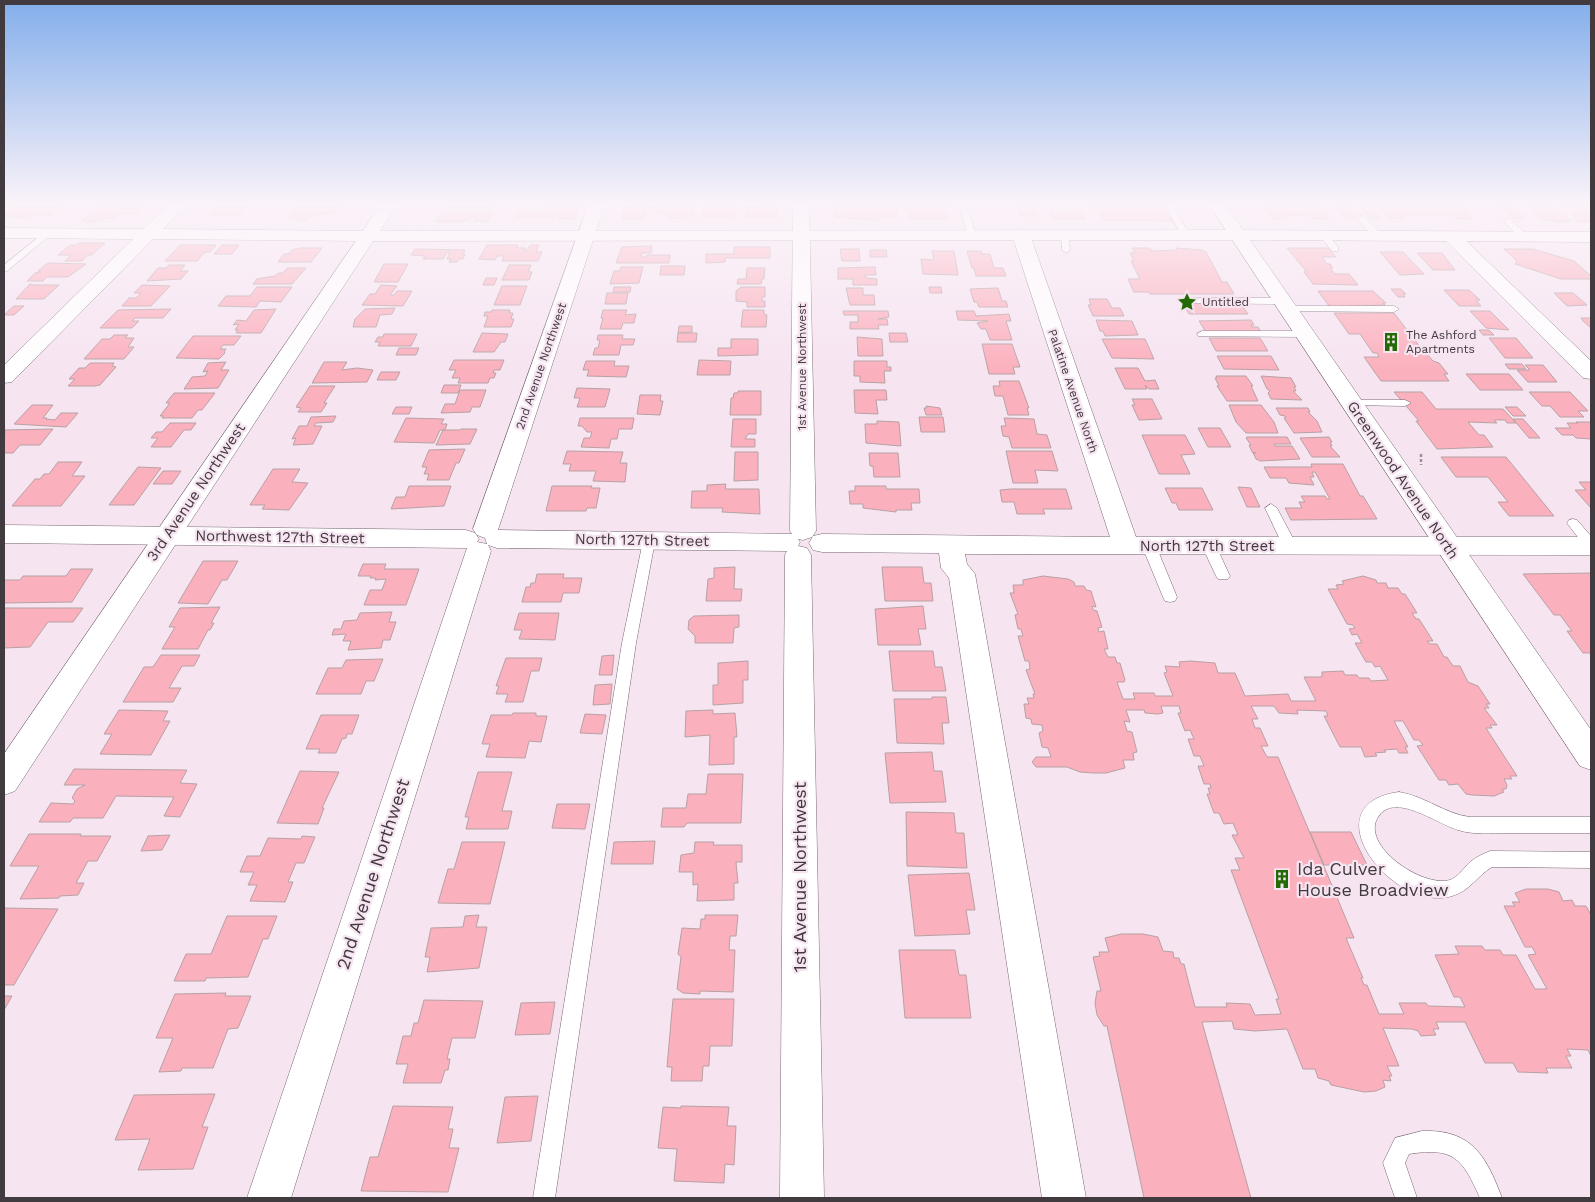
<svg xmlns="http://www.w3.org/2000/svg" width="1595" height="1202" viewBox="0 0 1595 1202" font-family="'Work Sans',sans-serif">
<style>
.building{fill:#fbb0bd;stroke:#b7a1a4}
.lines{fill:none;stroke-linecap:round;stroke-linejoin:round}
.service-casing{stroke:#786874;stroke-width:1}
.minor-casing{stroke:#786874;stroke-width:1}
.tertiary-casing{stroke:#786874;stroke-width:1}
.secondary-casing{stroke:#786874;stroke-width:1}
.path{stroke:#9d9099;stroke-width:2.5;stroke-dasharray:3 2;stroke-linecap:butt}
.service{fill:#fff;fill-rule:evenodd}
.minor{fill:#fff;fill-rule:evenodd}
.tertiary{fill:#fff;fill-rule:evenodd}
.secondary{fill:#fff;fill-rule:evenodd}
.labels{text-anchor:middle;stroke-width:4.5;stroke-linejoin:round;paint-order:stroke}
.far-poi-label{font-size:12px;fill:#413a3f;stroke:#f6e4f1;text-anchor:start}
.far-street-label{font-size:12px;fill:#413a3f;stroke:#f6e4f1}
.street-label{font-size:15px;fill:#413a3f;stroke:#f6e4f1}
.near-poi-label{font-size:18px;fill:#413a3f;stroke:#f6e4f1;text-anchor:start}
.near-street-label{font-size:18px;fill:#413a3f;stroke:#f6e4f1}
</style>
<rect width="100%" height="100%" fill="#f6e4f1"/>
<path class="building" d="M451,203H487L492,204L490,207L485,208H449Z
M565,203H581L575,219L559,218Z
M632,203H655L654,208H646L644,219H622L625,207H631Z
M724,203H736V218L702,217L704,208H724Z
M755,203H762V207L765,208H777V217H746L747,207H754Z
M834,203H895L897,217H878V220L835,217Z
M903,203H946L947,219H910L909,210H904Z
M1017,203H1032L1037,216H1021Z
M1086,203H1162L1173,221L1103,220L1096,206H1088Z
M1269,203L1312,204L1318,206L1321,209H1318L1320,211H1324L1329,219L1312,218L1309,215L1284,216L1286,218L1274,219L1264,207H1267L1265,205H1270Z
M1333,203H1343L1356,218H1345Z
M1357,203H1367L1380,218H1370Z
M1384,203L1454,204L1460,206L1462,211H1467L1472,219L1456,218L1453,215H1401L1403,218H1388L1377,206H1379L1377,204Z
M1497,203H1508L1524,218H1513Z
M1527,203H1548L1557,211H1544L1547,213H1558L1571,221L1556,222L1554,220H1543L1531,210H1536Z
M1556,203H1577L1582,207H1562Z
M546,204H561L555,217H516L519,210H544Z
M656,205H694L693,216H684V218H670V216H666V213L654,212Z
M21,206H45L30,218H20L22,217L4,218V214L13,207Z
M217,206H248L241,215H209Z
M298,206H339L334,213L311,215L307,220L296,221L297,218H289Z
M46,207H60L51,215H37Z
M99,208H143L137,214H118L114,218H105L101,221H82Z
M1049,209L1081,210L1085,219H1053Z
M1578,210H1591V222L1578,221L1572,215H1575L1571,212H1581Z
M443,211H493L489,221H474L476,217H471L469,221L436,222Z
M79,243H105L92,255H88L82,261H65L71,255H58L70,245H76Z
M180,245H216L210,252H205L197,261H165Z
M222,245H239L232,254H214Z
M487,245H518L517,248H526L524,251H527L530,245H539L536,252H542L538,261H502L504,256H497L495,260L479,259Z
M652,246L651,253H642L641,257H647V255H670L669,263H616L622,247Z
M734,247H770V258H725V262L706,263V254H734Z
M300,248H322L311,262H278L284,254H289L292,250Z
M1132,248H1150L1151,251L1177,250L1176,248L1202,250L1206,252L1222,282H1227L1234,294H1150L1149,292H1134L1128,279H1140L1131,261H1134L1130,253H1135Z
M1287,248H1328L1336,257H1322L1327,264H1330L1333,268H1330L1335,274H1349L1358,285L1313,284L1304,272L1306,271Z
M415,249L465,250L463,254H465L463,259H459L457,262H449L451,259H447L450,252H447L443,259H423L425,256L411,255Z
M840,249H859L860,261H842Z
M1504,249H1533L1574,261L1591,276V279H1561L1515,264L1517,261Z
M870,250H886L887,257H870Z
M932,251H954L958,275L923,274L921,259L934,260Z
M967,251H981L982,254H990L994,268H1003L1006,276H976L974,268H972Z
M1380,252H1403L1424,274L1400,275Z
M1417,253H1442L1455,270H1433Z
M48,263L86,264L68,277H47L43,281H27L35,273L41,272L38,271Z
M384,264H408L398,282H374Z
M169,265H185L180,271H188L181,279L147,281L158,268H166Z
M509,265H531L528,272H532L529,280H502Z
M661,266H685L684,275H660Z
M621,267H643L639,283L610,284L614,271H620Z
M875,267L876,275H865L866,278L877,279V285H853V279H838V268Z
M287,268H306L292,284H253L257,279L275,276L278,273H283Z
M747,268H765L764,279H762L761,284H737L738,279H746Z
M486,278H497L494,285H483Z
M30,284L34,285H59L44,299H16Z
M142,285L170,286L151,306H122L129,298H136L141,293H134Z
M381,285L397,286L390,295H394L397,291H412L403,306L362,305L370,294H375Z
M502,286H527L520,305H494Z
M257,287H292L281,302L260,301L256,307L218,306L226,296H250Z
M614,287H631L630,292H613Z
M741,287H765V297H762V301H765V307H747V302L736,301V291Z
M929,287H941L942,293H930Z
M846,288H863V295H874L875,305H850Z
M998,288L1002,301H1006L1008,307H979L977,302H974L970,289Z
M1391,289H1401L1406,294H1403L1405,297H1398Z
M1444,290H1469L1480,300H1476L1481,306H1459Z
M1318,291H1373L1386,303H1383L1385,305L1332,307L1329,306Z
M607,293H628L626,304H605Z
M1554,293H1573L1587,305L1567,306Z
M1089,299H1107L1112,308H1120L1124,316H1093L1088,305H1091Z
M1199,302L1241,304L1248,314H1189L1183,303H1200Z
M14,306H24L14,315H4Z
M395,308L392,314L380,315L376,327H353L355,319L365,309Z
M171,309L163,318H135L132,321H139L132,328H100L118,310Z
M276,309L261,333H236L238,330H235L239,324L233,325L237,320L246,321L254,310Z
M492,310H510L509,313H513L511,319H514L511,327H484L488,316H484L485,312H491Z
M603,310H627L625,315L636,314L634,323H623L621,329H600L603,318H601Z
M743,310H764V314L767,315L766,327H741Z
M843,311H888L889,317L878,319H887L888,325H878L879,329H850V322H858V315H844Z
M956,311H974L976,316L1009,314L1011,321H1006L1012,340H990L986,329H981L977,323L988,321L958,320Z
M1470,311H1490L1509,330L1486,328Z
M1334,313H1394L1421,348H1426L1430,353H1426L1433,361L1439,363L1448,374H1444L1449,381H1381L1364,357H1379L1377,353H1373L1360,334H1349Z
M1581,318H1591V328L1583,321Z
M1096,320L1132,321L1138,335L1105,336L1103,331H1100Z
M1251,320L1254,325H1251L1252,327H1258L1261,332H1206L1199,321Z
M679,326H692V332L678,333Z
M1479,330H1489L1494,335H1483Z
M482,333L508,334L505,342H501L494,352H473Z
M678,333H697L696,342H677Z
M889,333H906L908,342H890Z
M384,334H417L411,346H378L380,342H375L378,337H383Z
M114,335H128L125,338H134L128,347H134L124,359H84L102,339H110Z
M598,335H623L622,339H635L633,345H621L619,355H593L595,348H598L600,340H597Z
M193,336H241L234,345H223L220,349H226L224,352L225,353L219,359L176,358Z
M857,337L882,339L883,356H858Z
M1209,338H1260L1268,351H1216Z
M1489,338H1516L1533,358H1505Z
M731,339H758V355L718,356V348H731Z
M1102,339H1145L1154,359L1112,358Z
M982,344H1012L1020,367H1013L1015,374H989Z
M399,348H419L416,355H396Z
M1217,356H1271L1279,370L1224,369Z
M454,360H504L500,370H494L493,373H496L494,378H490L488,383H458L460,378H452L456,370H449Z
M699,360L731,361L730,375H697Z
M586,361H615L614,366H629L626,377L587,376L589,370H583Z
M854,361H887V367H891V371H884L885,383L860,382V376H854Z
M226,362L221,370H229L218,388L184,389L192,377L205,376L208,371L203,372L208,363Z
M324,362H347L342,370L357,368L373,370L367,382L312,383Z
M90,363H114L112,366L116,367L100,385L95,386H68L75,379H69L79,368H85Z
M1505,364H1522L1526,369H1509Z
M1525,365H1543L1557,382H1528L1517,370H1530Z
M1115,368H1138L1145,381L1155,380L1159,389H1149L1145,385L1147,389H1125Z
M381,372H400L396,380H377Z
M1466,374H1509L1523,390H1480Z
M1216,376H1246L1253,386H1251L1258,401H1227L1217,386H1219L1215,378H1217Z
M1261,376L1291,378L1296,387H1294L1296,391H1293L1302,400L1271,399L1268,393L1270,391L1267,389Z
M999,381H1019L1029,408H1027L1029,415H1008L1003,396H995L993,386H1000Z
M444,385H461L458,393H441Z
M310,386H335L324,403H327L321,412H298L301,408L296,407Z
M577,388L610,389L605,407H577L580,398H574Z
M460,390H486L480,407H472L470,412L441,413L445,404H455Z
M854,390H886L887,400H876L878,414L855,413Z
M738,391H761V415H730L731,398H733L734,393H738Z
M1394,392H1422L1436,409H1503L1516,423H1507L1505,420H1494L1497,423L1468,422L1479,435H1484L1493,447L1437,449L1416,421H1419Z
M1529,392H1570L1588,411H1578L1584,417H1560L1550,406H1542Z
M174,393H215L202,410H198L192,418H162L164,416H160L170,403H166Z
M640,395H661L660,401H663L660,415L637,414Z
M1132,399H1152L1162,419L1139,420L1132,405H1135Z
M32,405H53L43,418H47L46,419L55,420L61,413H78L66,427L14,424Z
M1229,405H1261L1274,422L1278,433H1246L1236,422Z
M926,406L940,408L942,415H926L924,408H927Z
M396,407H412L409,414H392Z
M1505,407H1517L1526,416H1513Z
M1276,408H1308L1310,412H1308L1317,421L1322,432L1294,433L1284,418H1286L1285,416L1280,415Z
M336,416L333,422L316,423L314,426H322L313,444L293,445L296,438L292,439L299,426H307L311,417Z
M919,417H943L945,432H921Z
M406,418L444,419L441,424H447L445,430H440L434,443L394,442Z
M580,418H634L632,429H619L617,439H611L609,448L581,447L584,438H590L592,432H587L582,426H578Z
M1004,418L1034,419L1037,434L1047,435L1051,448H1012L1009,437L1003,436L1001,426H1006Z
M733,419H756V434H748L745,439H755V447H731Z
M1513,419H1523L1540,438H1529Z
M877,421L899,422L901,446L866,443L865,424H877Z
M1576,422H1591V439L1576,438L1573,435H1562L1555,428H1571L1567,423H1578Z
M170,423H196L191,430H184L171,447H151L158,438H151L156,432H162Z
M1198,428H1220L1231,447H1208Z
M53,429L40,445H20L13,453H4L5,430Z
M461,429H477L470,444L436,445L443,430H460Z
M1142,435H1185L1195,454L1181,455L1190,474H1159Z
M1247,437H1287L1291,444H1274L1275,446H1292L1300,459L1260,461L1256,459L1253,453H1256L1252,452L1249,445H1251L1246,438Z
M1329,437L1332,442H1330L1332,446H1330L1340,457H1312L1300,438Z
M465,449L459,463H456L449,480H427L429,474H424L427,467H422L429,450Z
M567,451L623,452L620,463H627L625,482L593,481L596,471H569L571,464H563Z
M1006,451H1052L1058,471L1035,470L1038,483H1013Z
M735,452H758V480L734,481Z
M869,453H898L900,477H874L873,466H870Z
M1441,457H1506L1554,516H1509L1498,502H1508L1488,477H1456Z
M58,462H82L72,476H85L61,506H12L35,479H40L44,474H49Z
M1311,464H1343L1360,496H1363L1377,519L1291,520L1285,508H1302L1299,502H1305L1301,496H1325L1327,499H1330L1315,472H1312L1314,477H1310L1314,485L1289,483L1286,478H1270L1264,467H1312Z
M138,467L161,468L134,505H109Z
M273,469H300L292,482L308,483L289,510L262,509L265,505H250Z
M163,471H181L172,484H153Z
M1579,482H1591V508L1575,490H1586Z
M726,484L725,489H759L760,514L722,512L723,508H691L692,491H707V485Z
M409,486H451L444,506L391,509L396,497H405Z
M552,486H592L591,488H600L596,508H587L586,511H546Z
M855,486H886V489H919L920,503H911L912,510H896V512L863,508V504H850L849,491H855Z
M1238,487L1251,488L1260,507H1247Z
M1165,488H1202L1213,510H1179L1176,503H1172Z
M1011,489H1066L1072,509H1043L1045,514H1017L1014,502H1002L1000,490Z
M203,561H238L227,580H222L208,604L178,603Z
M363,564H386L384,569H419L406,605H364L370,590H382L386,579L375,580L376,578H370L371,576H358Z
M735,567L734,589H742L741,601H706L708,579L714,578V568Z
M882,567H922L924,583H931L933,601H885Z
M71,569H93L72,602L4,603V580H20L23,576H66Z
M1591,573V653H1583L1567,631H1572L1560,615H1554L1523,574Z
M537,574H564L563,578H582L579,593H563L561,602H522L526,587H530L531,583H535Z
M1043,576L1068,579L1074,582L1075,586H1084L1086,590L1091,591L1096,607L1092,606L1093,610L1097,611L1102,627L1098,628L1099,632L1104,631L1108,649H1104L1108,657H1115L1117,663H1120L1125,680L1124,682H1117L1123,699H1135L1133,693H1154L1155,696H1173L1164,673L1167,672L1165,666L1180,667L1179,662L1190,661L1215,663L1218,673H1235L1245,696L1288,694L1291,701H1316L1304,677H1322V672L1343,671L1345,675H1357L1359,678H1369L1371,681L1388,680L1380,666L1375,667L1372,662H1366L1355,643H1362L1357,634L1352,635L1349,629L1355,628L1353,625L1347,624L1328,589H1338L1336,585L1344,584L1342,581L1363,576L1376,580L1377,583H1386L1388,588H1398L1402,594H1405L1417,613H1412L1416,619H1419L1433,641H1427L1430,644H1437L1444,657H1447L1453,666H1460L1468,682L1478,686L1490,704H1486L1489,708H1484L1497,725H1490L1492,728H1486L1517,776H1510L1512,779H1504L1507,785L1506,789H1502L1504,792L1494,796L1472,795L1466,794L1458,784L1449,785L1446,780H1439L1417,746L1423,745L1419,740H1414L1403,721H1394L1408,747H1405L1408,753H1399L1397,749L1384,750L1386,752L1375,753L1377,756L1365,757L1361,747H1340L1324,716H1328L1326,711L1297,710L1298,714L1279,713L1274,706H1251L1258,719H1252L1255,728H1260L1268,746H1261L1267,757H1278L1354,938H1346L1363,978H1361L1364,985H1367L1379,1014H1404L1399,1003H1426L1428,1006L1465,1007L1460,997H1454L1435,955L1459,954L1455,946H1482L1485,950H1500L1503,955H1516L1535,989H1547L1528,955L1536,954L1532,947H1525L1504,906H1515L1512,902H1520L1515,893L1526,889H1548L1559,892L1563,901L1572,900L1575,906H1586L1591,915V1056L1588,1050L1567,1049L1571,1056H1566L1572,1068H1546L1548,1073L1518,1072L1513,1063H1485L1465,1022H1436L1439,1029H1433L1436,1035L1421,1036L1418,1031L1412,1029L1383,1028L1399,1066H1387L1392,1076H1389L1391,1081L1383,1080L1385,1087L1376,1091L1364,1092L1331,1085L1329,1081L1318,1078L1315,1069H1303L1287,1029L1255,1031L1234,1029L1232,1021L1202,1022L1251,1198H1144L1107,1026H1104L1097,1015L1095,1003L1097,991H1101L1093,957L1100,956L1099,952H1109L1105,938L1121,934H1143L1158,937L1163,951L1173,952L1174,958H1179L1181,964H1184L1195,1007H1227L1226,1003L1250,1004L1255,1015L1281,1014L1276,999H1279L1231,870H1240L1235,858H1244L1232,835H1238L1233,823L1224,824L1219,813H1214L1207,794H1210L1208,788H1211L1210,784H1204L1198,766H1204L1200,756H1194L1188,739H1194L1190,730L1185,731L1178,713H1181L1179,706H1161L1163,713L1158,714L1145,713L1144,710H1126L1130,722L1124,721L1127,731L1132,732L1137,752L1133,753L1134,760H1123L1125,768L1106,773H1093L1080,772L1067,767H1036L1032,762L1036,757H1051L1048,748L1042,747L1039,733L1043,731L1042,725L1032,724L1031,719L1026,718L1024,704H1029L1027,698H1034L1033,694H1035L1026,670L1030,669L1029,661H1025L1018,636H1023L1021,629H1018L1015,615L1018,614L1010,593H1014L1013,585H1023V580Z
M923,606L926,629H918L921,645H878L875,609Z
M220,607L211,623H214L210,630H208L198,649H162L175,627H169L180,608Z
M4,608H83L73,622H48L30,647L4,648Z
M392,612L389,622H396L390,640H383L381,648L348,650L351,641H343L346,634L332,635L334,629H341L344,621L357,620L360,613Z
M519,613H559L555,640L519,639L522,630H514Z
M739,615V627L734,628L733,643H695V636L688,629L689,620L694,616Z
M889,651H933L935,667H942L946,691H893Z
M161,655H200L194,666H182L169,688H181L173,702H123L144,667H153Z
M614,655L612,675H599L602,656Z
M506,658H542L539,671H531L523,702H505L508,694H496L499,686H496Z
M383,659L374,681H366L361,694H316L328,668H342L346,660Z
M748,661V680H743V703L713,705V685H718V663Z
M612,684L610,704L593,705L595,685Z
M932,697H946L949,723H942L944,744L897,743L894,699H932Z
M119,710L168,711L163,721H170L151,755L100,754L112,734H104Z
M713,710V714L735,713L737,737H734V764L709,765L710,735L685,737L686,711Z
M513,713H536V716H547L541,742L529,741L525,758L486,757L490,744H482L491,715H512Z
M585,714L606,715L602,734L580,733Z
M321,715H359L352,734H347L346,738L342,739L336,753H318L320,749H306Z
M932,752L934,771H942L946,802L890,803L885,753Z
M74,769L187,770L180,783L197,784L180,817L164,816L174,797L116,796L103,818H73L70,822H39L51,803L73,804L75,801L72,798L77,789L85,785H64Z
M300,771L339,772L322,808H324L318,824L277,823Z
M478,772H512L502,811H512L508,829H466L469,817H465Z
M708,774H743L741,823H687L684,827H661L663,808H686L688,794H706Z
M557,804H590L585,829L552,828Z
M906,812L954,813L956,833H964L967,868L907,866Z
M1310,832H1351L1367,865H1324Z
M29,834H81L80,836H111L97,861H88L76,883H84L78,895L60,896L59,898L20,899L39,866H10Z
M170,835L162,850L141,851L148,836Z
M302,836L315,837L304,863H296L288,882H293L285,902L250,901L257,885H248L254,872H240L247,856H260L268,838L301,839Z
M655,841L653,864H611L614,842Z
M462,842H505L490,904L438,903L448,869H454Z
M695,842H714L713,845H742V862H736L738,883H734V900L697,901L698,884L693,885V872H679L681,855L694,853Z
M969,873L975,910H966L970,934L915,936L908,875Z
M4,908L58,909L14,985H4Z
M479,915L476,927H487L479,968L427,972L430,957H425L431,928L463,927L465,916Z
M705,915H738L736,936H730L729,950H735L733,992L700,991V994L683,993L677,989L681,957L678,954L682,928L700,929L701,919H705Z
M227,916H277L268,939H263L248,977L206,978L205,981H174L186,954H211Z
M899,950H955L959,975H966L971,1018H905Z
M226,993L225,996H251L238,1028L228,1029L213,1068H182L181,1071L159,1072L173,1038H156L175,994Z
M4,996H12L4,1010Z
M673,999H734L732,1046H710L709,1066H703L702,1081H671L672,1067H667Z
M424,1000L483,1001L475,1038H452L447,1059H450L448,1070H445L441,1083H403L408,1064H396L403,1036H411L414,1023H418Z
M555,1002L550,1034L515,1035L521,1003Z
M215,1094L202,1127H208L193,1169L138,1170L150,1139L115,1140L134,1095Z
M538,1096L531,1141L497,1143L505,1097Z
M393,1106L453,1107L448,1129H453L449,1148H459L448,1192L361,1191L370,1157H378Z
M681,1106L729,1107L727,1126H736L734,1165L725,1164L724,1183L674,1181L677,1149L658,1148L663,1107L681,1108Z"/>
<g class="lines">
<g class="service-casing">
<path id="service" d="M1163,203H1171L1190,235L1189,237H1183Z
M962,211L969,213L976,235L975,237L968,235L961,213Z
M1362,216L1365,217L1381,234V238H1375L1359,221V217Z
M1508,218L1527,235V239H1521L1505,223L1504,221Z
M46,231L49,232V236L7,271L4,272V265Z
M1065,232L1069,235L1070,250L1066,253L1062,250L1061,235Z
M1324,233L1327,234L1338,247V251H1332L1320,236L1321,234Z
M1184,298H1282L1287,301L1282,304L1181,303V299Z
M1288,306H1394L1399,309L1394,312L1285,311V307Z
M1202,331H1305L1310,334L1305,337L1198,336L1197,334Z
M1351,400H1405L1411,403L1405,406L1347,405L1345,403Z
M1271,504L1277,508L1297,546L1295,549H1285L1283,546L1265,508Z
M1573,519L1577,520L1591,536V550L1586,548L1567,523L1569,520Z
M649,536L654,538L655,541L636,643L555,1198H533L622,643L643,541L644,538Z
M1149,541L1154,543L1156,546L1177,597L1175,601L1170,602L1165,601L1163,597L1142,546L1144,543Z
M1209,541L1214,543L1216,546L1230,576L1228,579H1218L1216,576L1202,546L1204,543Z
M1399,792C1425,796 1445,814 1470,817H1591V833C1563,833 1535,833 1507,833C1491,833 1473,835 1458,830C1437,824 1394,791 1378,817C1360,845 1422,888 1450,880C1458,877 1464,868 1470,862C1476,857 1483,854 1490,851L1591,852V868L1492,867C1477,876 1470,891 1452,896C1393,914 1308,804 1399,792Z
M1422,1131C1471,1129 1486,1155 1502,1198H1480C1462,1158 1454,1147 1409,1154L1405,1163L1417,1198H1395L1383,1163L1395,1138Z"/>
</g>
<g class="minor-casing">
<path id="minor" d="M170,203H188L163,229L368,231L374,232L377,236L374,240L368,241L153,239L12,382L4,383V365L133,239L4,238V228L144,229Z
M589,203H605L498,530L792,534L790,531L793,203H809L816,531L812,537L803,540L798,539L800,542L798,546L807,548L811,555L824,1198H780L785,555L787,551L497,548L488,545L491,551L291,1198H247L467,548L4,543V525L466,530L475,533L479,539L477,542L487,544L485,538L477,535L473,529Z
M1021,230L1027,231L1030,235L1136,537H1591V555L965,554L967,564L975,574L1086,1198H1042L949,578L941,568L939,553L822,552L813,550L809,543L813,536L822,534L1110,537L1012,235L1015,231Z
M1452,232L1458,233L1591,361V379L1583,378L1446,241L1443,237L1446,233Z"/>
</g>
<g class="tertiary-casing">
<path id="tertiary" d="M382,203H398L380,231L1238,230L1244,231L1247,235L1244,239L1238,240L373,241L15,791L4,795V754Z"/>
</g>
<g class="secondary-casing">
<path id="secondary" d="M1208,203H1224L1243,230L1591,232V242L1250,240L1591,730V770L1580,766Z"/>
</g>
<path class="path" d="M1421,454V465"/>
<use href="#service" class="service"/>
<use href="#minor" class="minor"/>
<use href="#tertiary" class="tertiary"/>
<use href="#secondary" class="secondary"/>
</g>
<linearGradient id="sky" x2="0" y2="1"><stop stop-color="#83aeeb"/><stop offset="0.55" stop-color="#fbf3f9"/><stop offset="1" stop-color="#fbf3f9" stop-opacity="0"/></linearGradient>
<rect width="1595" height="371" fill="url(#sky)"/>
<defs>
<g id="sight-bare" transform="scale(1.5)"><path d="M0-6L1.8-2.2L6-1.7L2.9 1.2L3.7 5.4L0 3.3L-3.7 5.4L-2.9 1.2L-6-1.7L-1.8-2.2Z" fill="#236a05" stroke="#f6e4f1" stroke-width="2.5" paint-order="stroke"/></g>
<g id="building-bare" transform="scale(1.5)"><path d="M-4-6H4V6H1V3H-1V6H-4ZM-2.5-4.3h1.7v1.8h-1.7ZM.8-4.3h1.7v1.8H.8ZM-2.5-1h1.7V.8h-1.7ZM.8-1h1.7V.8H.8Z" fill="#236a05" stroke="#f6e4f1" stroke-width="2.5" paint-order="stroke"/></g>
</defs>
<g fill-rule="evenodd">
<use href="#sight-bare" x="1187" y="302"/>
<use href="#building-bare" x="1391" y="342"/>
<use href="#building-bare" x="1282" y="879"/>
</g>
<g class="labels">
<g class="far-poi-label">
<text x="1202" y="306">Untitled</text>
<text x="1406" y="339">The Ashford<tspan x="1406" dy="14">Apartments</tspan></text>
</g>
<g class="far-street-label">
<text transform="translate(541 366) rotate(-71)" y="4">2nd Avenue Northwest</text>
<text transform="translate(802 367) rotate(-90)" y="4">1st Avenue Northwest</text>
<text transform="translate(1073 391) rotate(71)" y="4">Palatine Avenue North</text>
</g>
<g class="street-label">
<text transform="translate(1403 480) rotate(56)" y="5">Greenwood Avenue North</text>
<text transform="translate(196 492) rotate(-56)" y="5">3rd Avenue Northwest</text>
<text transform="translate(280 537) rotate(1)" y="5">Northwest 127th Street</text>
<text transform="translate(642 540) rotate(1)" y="5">North 127th Street</text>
<text x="1207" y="551">North 127th Street</text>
</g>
<g class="near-poi-label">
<text x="1297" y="875">Ida Culver<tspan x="1297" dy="21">House Broadview</tspan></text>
</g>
<g class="near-street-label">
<text transform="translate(373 874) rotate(-72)" y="6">2nd Avenue Northwest</text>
<text transform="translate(800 877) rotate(-90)" y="6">1st Avenue Northwest</text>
</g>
</g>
<rect width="1595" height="1202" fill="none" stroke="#413a3f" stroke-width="10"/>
</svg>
